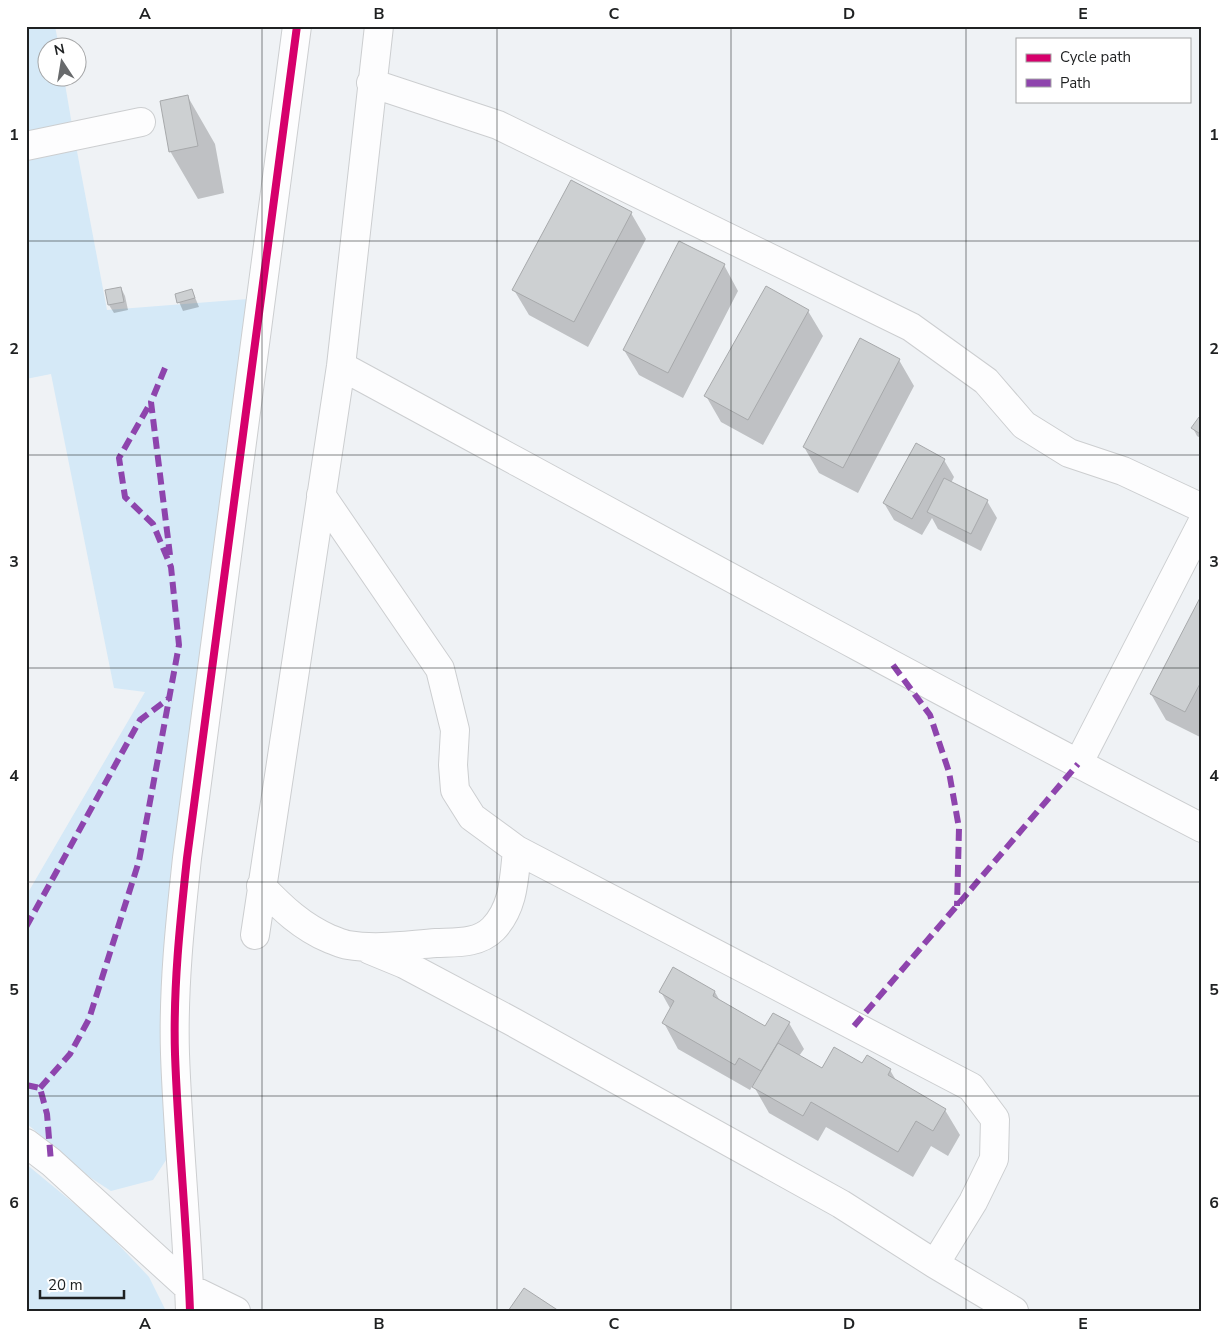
<svg xmlns="http://www.w3.org/2000/svg" width="1228" height="1337" viewBox="0 0 1228 1337" font-family="'Nunito Sans',sans-serif">
<style>
.green{fill:#d5e9f7}
.shadow{fill:#0003}
.building{fill:#cdd0d2;stroke:#a7a9ab}
.lines{fill:none;stroke-linecap:round;stroke-linejoin:round}
.minor-casing{stroke:#ccced0;stroke-width:30}
.minor{stroke:#fdfdfe;stroke-width:28}
.quiet{stroke:#8e44ad;stroke-width:6;stroke-dasharray:12 6;stroke-linecap:butt}
.cycleway-casing{stroke:#fff;stroke-width:11}
.cycleway{stroke:#d6006c;stroke-width:8}
.grid{fill:none;stroke:#1f2122;stroke-width:1;stroke-opacity:0.55}
.neatline{fill:none;stroke:#1f2122;stroke-width:2}
.grid-label{font-size:16px;text-anchor:middle;font-weight:bold;fill:#1f2122}
</style>
<rect width="100%" height="100%" fill="#eff2f5"/>
<path class="green" d="M26,26H55L59,47L48,48V78H64L72,125L26,135Z
M76,146L107,310L248,299L168,1157L153,1180L111,1191L91,1178L26,1123V896L145,692L114,688L51,374L26,379V156Z
M26,1164L100,1225L149,1277L166,1311H26Z"/>
<path class="shadow" d="M188,97L215,144L224,193L198,199L170,151Z
M631,213L646,239L588,347L529,315L514,290Z
M724,265L738,291L683,398L639,375L624,350Z
M121,288L125,296L128,310L114,313L109,305Z
M192,290L199,307L183,311L176,295Z
M808,311L823,336L763,445L721,422L706,396Z
M899,360L914,386L858,493L819,473L804,447Z
M1202,420V439L1197,436L1193,428Z
M944,460L954,477L951,483L987,501L997,518L981,551L938,529L932,518L922,535L894,520L884,503Z
M1202,596V734L1200,737L1166,720L1151,694Z
M674,969L715,992L720,1001L766,1028L789,1023L804,1049L799,1056L822,1070L863,1065L890,1070L897,1082L945,1110L960,1135L948,1156L931,1146L913,1177L826,1127L818,1141L769,1113L753,1085L750,1090L678,1049L664,1023L671,1010L661,992Z"/>
<path class="building" d="M188,95L198,146L169,152L160,101Z
M571,180L632,212L574,322L512,290Z
M679,241L725,264L668,373L623,350Z
M766,286L809,310L748,420L704,396Z
M121,287L124,302L108,305L105,290Z
M192,289L195,298L177,303L175,294Z
M860,338L900,359L843,468L803,447Z
M1199,417L1202,419V435L1191,428Z
M916,443L945,459L912,519L883,503Z
M944,478L988,500L971,534L927,512Z
M1202,594V680L1185,712L1150,694Z
M673,967L715,991L713,996L765,1026L773,1013L790,1022L761,1071L739,1058L735,1065L662,1023L674,1001L659,992Z
M778,1043L822,1068L834,1047L862,1063L867,1055L891,1069L888,1075L946,1109L933,1131L916,1121L898,1152L811,1102L803,1116L752,1087Z
M524,1288L559,1311H508Z"/>
<g class="lines">
<g class="minor-casing">
<path id="minor" d="M371,83L498,125L911,327L986,381L1024,425L1069,453L1123,471L1202,508
M26,146L141,122
M341,366C627,521 912,678 1202,828
M1078,764L1202,523
M517,850L971,1087L995,1119L994,1159L973,1202L935,1264
M261,886C282,908 302,927 330,939C336,941 342,944 348,945C377,950 407,945 436,943C456,942 478,944 493,929C514,907 514,879 517,850L472,817L455,790L453,765L455,730L440,669L321,495
M255,935L341,366L379,26
M370,950L404,964L513,1022L841,1204L935,1264L1014,1311
M26,1143L51,1162L189,1288L236,1311
M190,1311C187,1225 178,1140 175,1054C173,988 180,923 187,858L297,26"/>
</g>
<use href="#minor" class="minor"/>
<path class="quiet" d="M165,368L151,402L170,555
M893,665L930,715L949,772L959,828L957,906
M26,927L140,720L168,699
M854,1026L1078,764
M26,1085L40,1088L47,1114L51,1162
M40,1088L70,1054L89,1019L139,861L179,645L171,567L153,524L125,497L119,458L151,402"/>
<g class="cycleway-casing">
<path id="cycleway" d="M190,1311C187,1225 178,1140 175,1054C173,988 180,923 187,858L297,26"/>
</g>
<use href="#cycleway" class="cycleway"/>
</g>
<path class="grid" d="M262,26V1311M497,26V1311M731,26V1311M966,26V1311M26,241H1202M26,455H1202M26,668H1202M26,882H1202M26,1096H1202"/>
<rect width="1228" height="1337" fill="none" stroke="#ffffff" stroke-width="55"/>
<rect x="1016" y="38" width="175" height="65" fill="#ffffff" stroke="#a5a6a7"/>
<rect x="1026" y="54" width="25" height="8" fill="#d6006c" stroke="#a5a6a7"/>
<text x="1060" y="62" font-size="15" fill="#1f2122">Cycle path</text>
<rect x="1026" y="79" width="25" height="8" fill="#8e44ad" stroke="#a5a6a7"/>
<text x="1060" y="88" font-size="15" fill="#1f2122">Path</text>
<g transform="translate(62 62) rotate(348)"><circle r="24" fill="#ffffff" stroke="#a5a6a7"/>
<path d="M0-4L9 19L0 12L-9 19Z" fill="#686a6c"/>
<text y="-8" font-size="14" font-weight="bold" text-anchor="middle" fill="#1f2122">N</text>
</g>
<path d="M40 1290v8h84v-8" fill="none" stroke="#1f2122" stroke-width="2.5"/>
<text x="48" y="1290" font-size="15" fill="#1f2122" stroke="#ffffff" stroke-width="4" paint-order="stroke">20 m</text>
<rect x="28" y="28" width="1172" height="1282" class="neatline"/>
<g class="grid-label">
<text x="145" y="19">A</text>
<text x="379" y="19">B</text>
<text x="614" y="19">C</text>
<text x="849" y="19">D</text>
<text x="1083" y="19">E</text>
<text x="14" y="140">1</text>
<text x="1214" y="140">1</text>
<text x="14" y="354">2</text>
<text x="1214" y="354">2</text>
<text x="14" y="567">3</text>
<text x="1214" y="567">3</text>
<text x="14" y="781">4</text>
<text x="1214" y="781">4</text>
<text x="14" y="995">5</text>
<text x="1214" y="995">5</text>
<text x="14" y="1208">6</text>
<text x="1214" y="1208">6</text>
<text x="145" y="1329">A</text>
<text x="379" y="1329">B</text>
<text x="614" y="1329">C</text>
<text x="849" y="1329">D</text>
<text x="1083" y="1329">E</text>
</g>
</svg>
